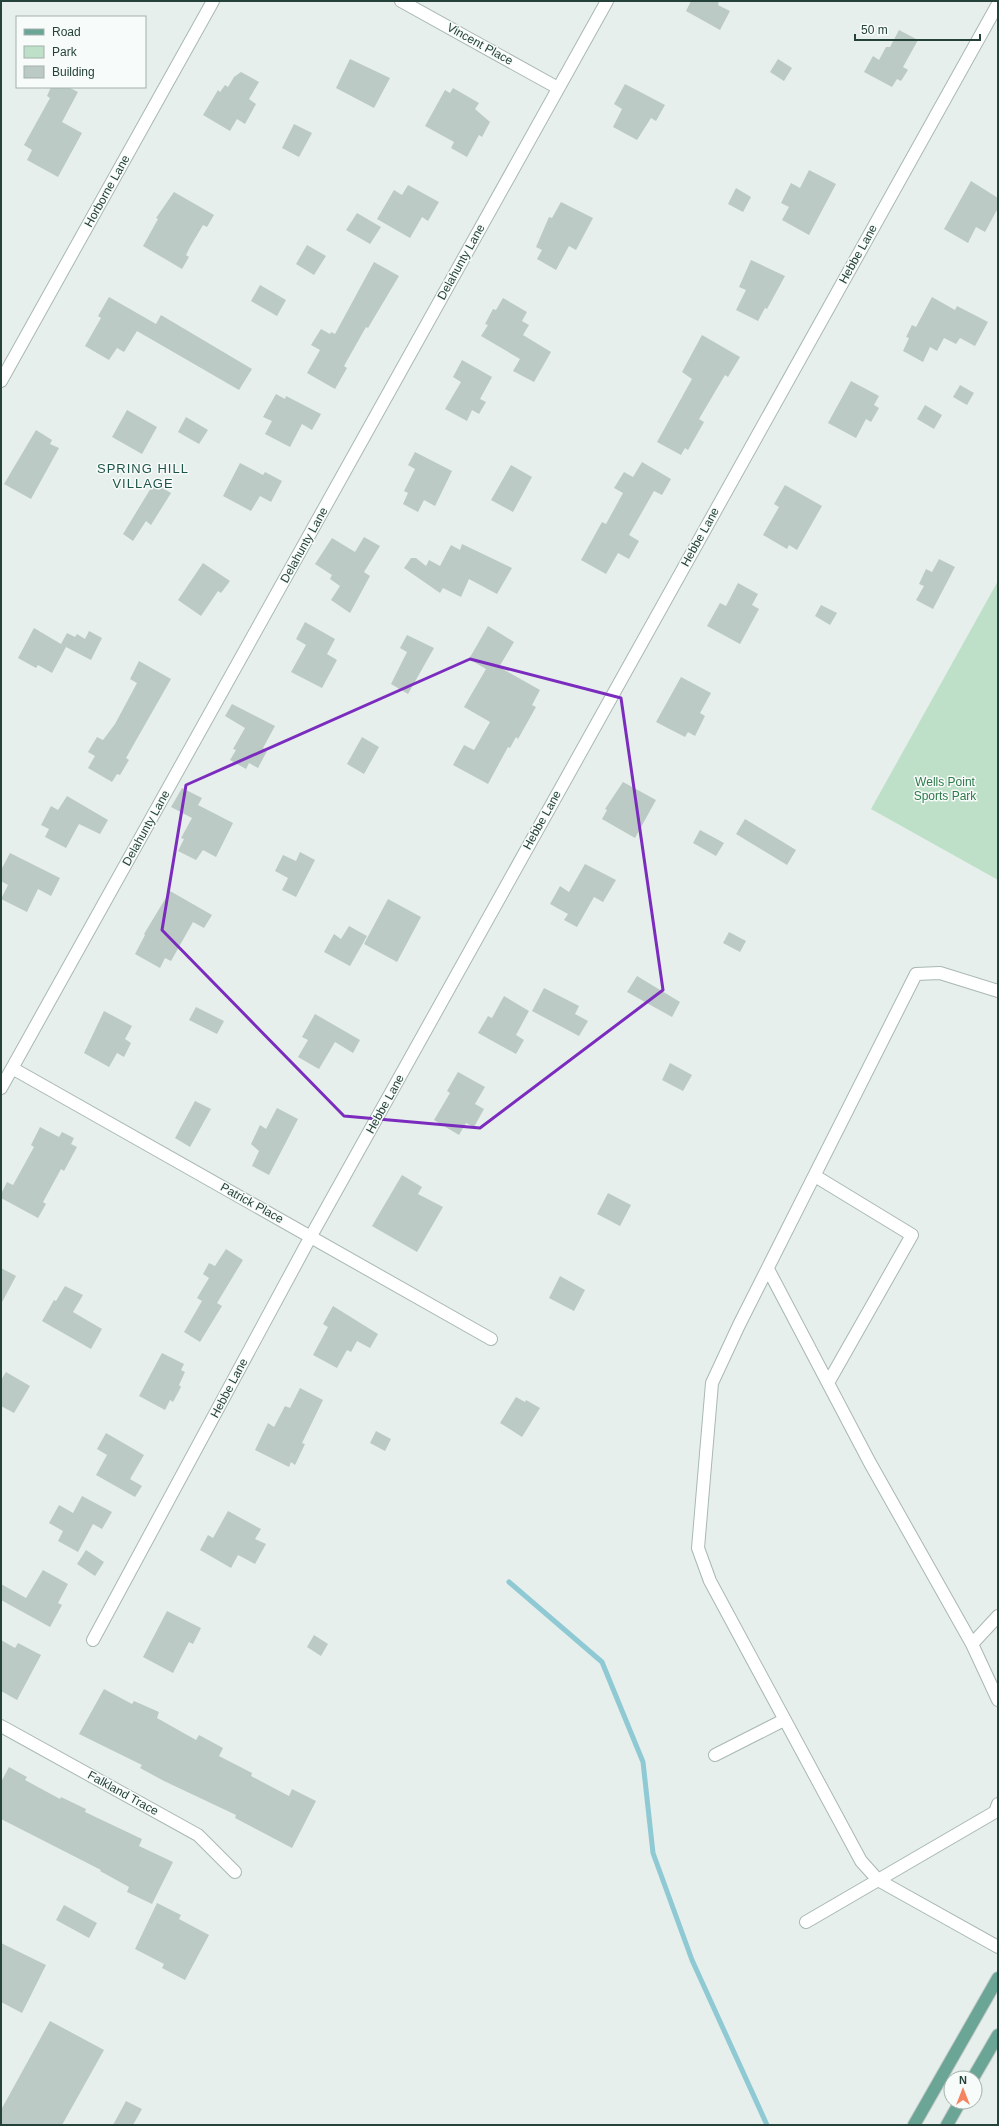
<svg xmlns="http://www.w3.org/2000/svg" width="999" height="2126" viewBox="0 0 999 2126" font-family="Helvetica,sans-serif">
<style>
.green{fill:#bfe0c8}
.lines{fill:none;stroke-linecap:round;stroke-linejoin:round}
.stream{stroke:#8ec9d4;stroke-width:5}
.building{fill:#bbcac4}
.minor-casing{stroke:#a8b8b2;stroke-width:14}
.major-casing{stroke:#c2cac8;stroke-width:14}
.minor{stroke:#fff;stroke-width:12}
.major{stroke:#6aa596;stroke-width:12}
.marked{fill:none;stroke:#7b2cbf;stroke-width:3;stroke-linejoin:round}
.labels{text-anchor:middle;stroke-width:3;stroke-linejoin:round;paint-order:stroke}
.street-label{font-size:12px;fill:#24423a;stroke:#f7fbf9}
.park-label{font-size:12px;fill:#2d7a4b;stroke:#f7fbf9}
.neighbourhood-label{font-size:13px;letter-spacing:1px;fill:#1f5548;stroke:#f7fbf9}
</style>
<rect width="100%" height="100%" fill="#e6efeb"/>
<path class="green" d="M998,581V880L871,809Z"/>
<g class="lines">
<path class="stream" d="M509,1582L602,1662L643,1762L653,1853L692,1960L767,2125"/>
</g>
<path class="building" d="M691,1H719L718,5L730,11L720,30L686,11Z
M899,30L918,40L903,67L908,70L901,81L897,79L892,87L864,72L873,56L879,60L886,47H890Z
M350,59L390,78L374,108L336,88Z
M778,59L792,68L784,81L770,72Z
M241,72L259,82L249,99L256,104L245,124L237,119L230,131L203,115L218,90L220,92L225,85L228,87L234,77Z
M625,84L665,105L656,121L651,118L637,140L613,127L622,109L614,104Z
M51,87H68L78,92L62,122L82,133L58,177L27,160L32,150L24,145L50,98L47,96Z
M453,88L479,103L475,109L490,122L482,137L479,135L467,157L451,148L454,142L425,126L445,90L450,93Z
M294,124L312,133L299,157L282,148Z
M809,170L836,184L809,235L782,220L789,207L781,203L791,183L800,188Z
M971,181L998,198V208L985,232L976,227L968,243L944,229Z
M408,185L439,202L428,221L422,217L410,238L377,219L394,190L402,195Z
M736,188L751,197L743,212L728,204Z
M174,192L214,215L207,227L203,225L190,247L186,255L189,257L182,269L143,246L158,219L156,218Z
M561,202L593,218L576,250L569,246L556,270L537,259L542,250L536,247L549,217L552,218Z
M357,213L381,227L370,244L346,230Z
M307,245L326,256L314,275L296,264Z
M751,260L785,276L767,309L765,308L758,321L736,310L746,290L739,287Z
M374,262L399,276L368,328L366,327L344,366L347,368L335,389L307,373L320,350L311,345L321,329L330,334L331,332L335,334Z
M260,285L286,300L277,316L251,301Z
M109,297L156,324L161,315L252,369L239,390L137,331L124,352L117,348L109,360L85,346L101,318L98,316Z
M932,297L955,310L957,306L988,322L975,346L960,338L956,344L944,338L937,351L930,347L923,362L903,351L909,338L906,337L912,325L916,327Z
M503,298L527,312L522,321L529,325L523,335L551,352L534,382L513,371L520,359L481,336L488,325L485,324L493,309L496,310Z
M702,335L740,357L728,377L725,375L699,419L704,422L688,450L685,448L681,455L657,442L692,379L682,372Z
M462,360L492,377L480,399L486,402L479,414L472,410L467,421L445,409L461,382L453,377Z
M851,381L879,396L874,405L879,408L871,422L866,419L856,438L828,423Z
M960,385L974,393L967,405L953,397Z
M276,394L285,399L286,396L321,414L312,430L302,424L290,447L265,434L272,421L263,417Z
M925,405L942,415L934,429L917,419Z
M127,410L157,427L142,454L112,437Z
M186,417L208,430L199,444L178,432Z
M36,430L52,440L50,444L59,448L31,499L4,484Z
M415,452L452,471L435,506L424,500L418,512L403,504L408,493L404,491L415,469L408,465Z
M642,462L671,479L662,495L654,491L629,535L639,541L629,559L618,553L606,574L581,560L602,522L606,524L623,493L614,488L624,472L633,477Z
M240,463L263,475L265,472L282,481L271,502L260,496L251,511L223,496Z
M511,465L532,477L513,512L491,500Z
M154,483L171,493L151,525L146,521L133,541L123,534Z
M785,485L822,506L797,550L789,545L787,549L763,535L779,507L774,504Z
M364,537L380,546L364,572L370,576L350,613L331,600L340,586L330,579L332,575L315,564L332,538L355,552Z
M462,544L512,568L497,594L469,579L461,597L443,588L440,593L404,568L411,558H416L426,566L429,560L440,566L451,545L460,550Z
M939,559L955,567L933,609L916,600L924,586L919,584L926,569L932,572Z
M203,563L230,581L221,593L218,591L201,616L178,600Z
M738,583L758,594L752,605L759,609L740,644L707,626L720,603L726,606Z
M821,605L837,613L830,625L815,616Z
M305,622L335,639L327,654L337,660L322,688L291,672L306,645L296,639Z
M488,626L514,642L499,667L540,690L532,705L536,707L518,739L516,737L510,748L508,747L488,784L453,765L464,745L474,750L490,722L464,707L486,669L469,659Z
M34,628L61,644L67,633L75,637L77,634L85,639L89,631L102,638L91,660L66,647L52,673L38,665L36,668L18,658Z
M407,635L434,648L408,694L391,684L407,652L400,648Z
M139,661L171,679L126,758L129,760L120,775L117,774L112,782L88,768L95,756L88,752L97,737L103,740L115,724L137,683L130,679Z
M681,677L711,693L700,713L705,716L695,736L688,732L685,737L656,722Z
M232,704L275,726L263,748L267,751L258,768L249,763L246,769L230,760L236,750L233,749L245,728L225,716Z
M362,737L379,747L364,774L347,764Z
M623,782L656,800L635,838L602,819L607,810L605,809Z
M182,788L202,798L198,805L233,823L216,857L203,850L196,860L178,851L184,839L181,838L192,818L171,807Z
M67,796L108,820L100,834L79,824L66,848L45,837L49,829L41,825L51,806L58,810Z
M745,819L796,850L787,865L736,834Z
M700,830L724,843L716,856L693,843Z
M300,852L315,860L296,897L282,890L288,878L275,871L283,855L296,861Z
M10,853L60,878L51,896L38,889L27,912L1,899L8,885L1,881V870Z
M585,864L616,880L603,902L594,897L577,927L564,920L568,914L550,904L560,886L569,892Z
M170,891L212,915L204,928L193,922L171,961L165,958L160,968L135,954L145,935L144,934Z
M388,899L421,917L397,962L364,944Z
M349,926L367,936L350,966L324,952L334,934L341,939Z
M729,932L746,941L740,952L723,943Z
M637,976L680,1002L672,1017L627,992Z
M544,988L579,1006L575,1014L588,1021L579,1036L532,1011Z
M504,996L529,1011L516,1035L524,1040L516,1054L478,1033L488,1016L492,1018Z
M196,1007L224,1021L217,1034L189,1020Z
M104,1011L132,1026L125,1039L131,1043L124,1057L117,1053L109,1067L84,1053Z
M315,1014L360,1040L353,1053L335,1042L319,1069L298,1057L308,1040L302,1037Z
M670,1063L692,1075L683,1091L662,1080Z
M458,1072L485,1087L475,1104L484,1109L474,1127L466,1123L459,1135L434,1120L450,1093L447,1091Z
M195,1101L211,1109L190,1147L175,1138Z
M277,1108L298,1119L269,1175L252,1166L259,1151L251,1144L260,1125L266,1129Z
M40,1127L59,1137L62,1132L74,1138L71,1144L77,1147L64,1171L61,1169L43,1202L46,1204L38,1218L1,1198V1194L7,1182L13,1185L34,1147L31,1145Z
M402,1175L422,1187L418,1194L443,1207L417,1252L372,1226Z
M608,1193L631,1205L620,1226L597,1214Z
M226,1249L243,1260L217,1303L222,1306L200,1342L184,1332L202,1301L197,1298L209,1278L203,1274L209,1263L215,1266Z
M1,1268L16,1276L1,1304Z
M560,1276L585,1290L574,1311L549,1298Z
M65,1286L83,1295L73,1312L102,1329L91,1349L42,1321L54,1300L56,1301Z
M333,1306L378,1334L370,1348L357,1341L351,1352L347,1350L337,1368L313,1355L328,1327L323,1324Z
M162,1353L184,1364L181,1370L185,1372L179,1385L181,1387L173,1402L170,1400L165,1410L139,1396Z
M6,1372L30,1386L14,1413L1,1406V1380Z
M300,1388L323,1400L302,1443L305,1444L295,1465L291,1462L289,1467L255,1450L268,1423L274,1427L285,1406L290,1408Z
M516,1397L525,1402L526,1400L540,1408L522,1437L500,1423Z
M376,1431L391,1439L385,1451L370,1443Z
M106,1433L144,1455L130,1479L142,1486L135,1497L96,1475L107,1455L97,1449Z
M82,1496L112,1512L102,1529L93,1524L78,1552L58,1541L63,1531L49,1523L59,1505L73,1513Z
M228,1511L261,1529L255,1539L266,1544L255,1564L238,1555L231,1568L200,1550L208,1535L213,1538Z
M86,1550L104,1562L95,1576L77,1564Z
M43,1570L68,1584L58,1603L62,1605L50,1627L1,1600V1584L26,1598Z
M167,1611L201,1628L193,1644L189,1642L173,1673L143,1657Z
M314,1635L328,1644L321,1656L307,1647Z
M1,1640L15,1648L18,1643L41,1655L17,1700L1,1691Z
M104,1689L132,1704L134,1701L159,1712L157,1718L196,1740L199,1735L223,1748L219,1756L252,1773L251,1776L289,1796L292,1789L316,1801L292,1848L235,1818L236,1815L164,1781L140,1768L142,1765L79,1734Z
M9,1767L27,1777L25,1780L60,1799L61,1797L86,1809L85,1812L142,1839L139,1846L173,1862L152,1904L127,1892L129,1887L100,1871L101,1870L1,1819V1782Z
M157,1903L181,1915L179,1919L209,1935L185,1980L162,1968L164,1964L135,1949Z
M64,1905L97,1923L89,1938L56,1920Z
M1,1943L46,1965L22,2013L1,2002Z
M50,2021L104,2050L62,2125H1V2110Z
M126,2101L142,2109L133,2125H113Z"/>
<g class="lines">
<g class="minor-casing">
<path id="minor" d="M401,1L558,88
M1,381L213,1
M998,991L940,973L916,974L739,1325L712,1383L698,1548L710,1581L861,1861L878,1880L998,1947
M12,1068L491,1339
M1,1088L607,1
M815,1176L912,1235L828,1383
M768,1269L870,1463L972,1644L998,1700
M93,1640L311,1236L998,4
M972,1644L998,1616
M1,1726L198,1835L235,1872
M715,1755L784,1720
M806,1922L995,1812L998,1804"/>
</g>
<g class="major-casing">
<path id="major" d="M973,2078L998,2035
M914,2125L998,1978
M947,2125L960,2102"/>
</g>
<use href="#minor" class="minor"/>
<use href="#major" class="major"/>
</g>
<path class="marked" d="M470,659L621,698L663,990L480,1128L344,1116L162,930L186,785Z"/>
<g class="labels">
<g class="street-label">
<text transform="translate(480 44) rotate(29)" y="4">Vincent Place</text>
<text transform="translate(107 191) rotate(-61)" y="4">Horborne Lane</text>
<text transform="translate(858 254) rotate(-61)" y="4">Hebbe Lane</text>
<text transform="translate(461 262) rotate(-61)" y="4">Delahunty Lane</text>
<text transform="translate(700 537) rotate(-61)" y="4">Hebbe Lane</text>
<text transform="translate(304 545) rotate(-61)" y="4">Delahunty Lane</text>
<text transform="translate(542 820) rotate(-61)" y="4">Hebbe Lane</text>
<text transform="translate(146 828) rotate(-61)" y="4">Delahunty Lane</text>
<text transform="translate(385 1104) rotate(-61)" y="4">Hebbe Lane</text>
<text transform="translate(252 1203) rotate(29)" y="4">Patrick Place</text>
<text transform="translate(229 1388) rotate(-62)" y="4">Hebbe Lane</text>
<text transform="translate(123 1793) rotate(29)" y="4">Falkland Trace</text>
</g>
<g class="park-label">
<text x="945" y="786">Wells Point<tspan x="945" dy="14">Sports Park</tspan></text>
</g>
<g class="neighbourhood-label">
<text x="143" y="473">SPRING HILL<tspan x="143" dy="15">VILLAGE</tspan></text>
</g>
</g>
<rect width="999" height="2126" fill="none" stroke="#24423a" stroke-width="4"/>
<rect x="16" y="16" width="130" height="72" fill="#f7fbf9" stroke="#a3b1ad"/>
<rect x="24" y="29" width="20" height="6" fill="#6aa596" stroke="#a3b1ad"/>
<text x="52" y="36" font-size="12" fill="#24423a">Road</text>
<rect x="24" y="46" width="20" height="12" fill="#bfe0c8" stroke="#a3b1ad"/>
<text x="52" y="56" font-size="12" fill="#24423a">Park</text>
<rect x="24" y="66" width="20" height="12" fill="#bbcac4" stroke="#a3b1ad"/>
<text x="52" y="76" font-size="12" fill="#24423a">Building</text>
<g transform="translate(963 2090)"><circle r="19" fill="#f7fbf9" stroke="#a3b1ad"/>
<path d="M0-3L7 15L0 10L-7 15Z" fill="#f4845f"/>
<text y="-6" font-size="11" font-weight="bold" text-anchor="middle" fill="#24423a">N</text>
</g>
<path d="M855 34v6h125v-6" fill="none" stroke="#24423a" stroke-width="2"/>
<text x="861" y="34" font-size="12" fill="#24423a" stroke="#f7fbf9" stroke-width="3" paint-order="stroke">50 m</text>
</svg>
